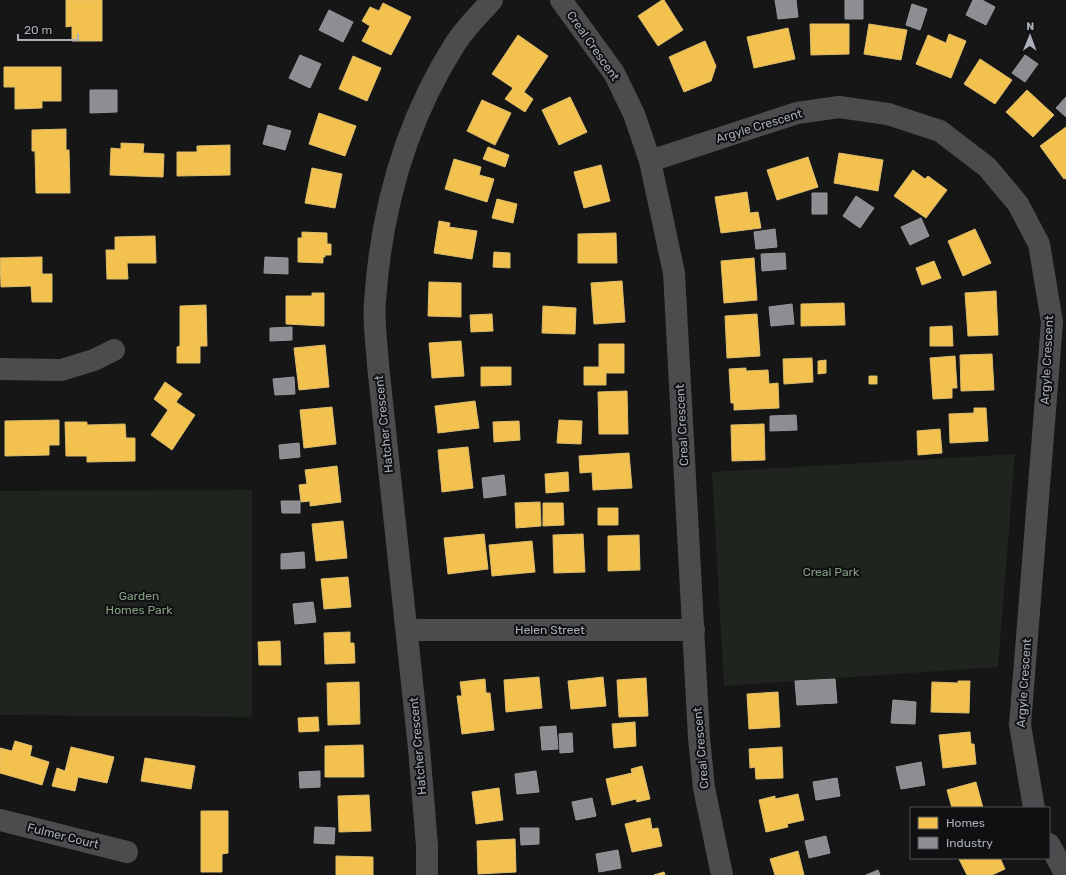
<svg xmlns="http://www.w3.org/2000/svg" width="1066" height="875" viewBox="0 0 1066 875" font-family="Rubik,sans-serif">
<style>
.green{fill:#1f241e}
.homes{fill:#f2c14e;stroke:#dcbc6d}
.industry{fill:#8d8d92;stroke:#95979d}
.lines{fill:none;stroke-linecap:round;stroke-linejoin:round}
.minor{stroke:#4a4c4e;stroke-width:22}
.labels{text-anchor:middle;stroke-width:4;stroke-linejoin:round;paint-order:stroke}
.street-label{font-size:12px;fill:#a8afb6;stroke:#101012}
.park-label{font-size:12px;fill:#84a080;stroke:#101012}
</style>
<rect width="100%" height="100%" fill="#161616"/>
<path class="green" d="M1015,454L998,667L724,686L712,472Z
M252,490V717L0,715V491Z"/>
<path class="homes" d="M66,0H102V41H72V26L66,27Z
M662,0H664L683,30L658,46L638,16Z
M383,3L411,17L391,55L362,41L370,26L362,21L370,7L379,11Z
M810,24H849V54L811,55Z
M869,24L907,30L901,60L864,54Z
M788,28L795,59L754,68L747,37Z
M949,34L966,41L951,78L916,64L928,35L946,43Z
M518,35L548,56L524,92L533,99L525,112L505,99L513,88L492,74Z
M705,41L716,66L711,81L684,92L669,57Z
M353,56L381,68L367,101L339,89Z
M980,59L1012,80L995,104L964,84Z
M4,67H61V101H42V108L15,109V87H4Z
M1027,90L1054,115L1033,137L1006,112Z
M570,97L587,132L559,145L542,110Z
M482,100L511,113L495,145L467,131Z
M319,113L356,126L345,156L309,144Z
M1066,127V178L1064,179L1040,146Z
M66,129V150H69L70,193H36L35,151H32V130Z
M121,143L144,144L143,153L164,154L163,177L110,175L111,148L121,149Z
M230,145V175L177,176V152H197V146Z
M488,147L509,155L505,167L483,159Z
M839,153L883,160L878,191L834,183Z
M808,157L818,187L777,200L767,170Z
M454,159L481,167L479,175L494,179L487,202L445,189Z
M601,165L610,201L584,208L574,172Z
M312,168L342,174L335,208L305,203Z
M913,170L925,179L928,176L947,190L926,218L894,196Z
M747,192L750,213L758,212L761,228L721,233L715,197Z
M497,199L517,204L513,223L492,218Z
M439,221L450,223L449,227L477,231L472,259L434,253Z
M975,229L991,263L963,276L948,241Z
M302,232L327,233V244H331V255H325V257H323V263L298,262V238H302Z
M616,233L617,263H578V234Z
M155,236L156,263H127L128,279H107L106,250H115V237Z
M494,252L510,253V268L493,267Z
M42,257V274H52V302H32L31,286L1,287L0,258Z
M754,258L757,300L724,303L721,261Z
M934,261L941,278L922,285L916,268Z
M622,281L625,322L594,324L591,283Z
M429,282L461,283V317L428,316Z
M996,291L998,335L968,336L965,293Z
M312,293H324V326L286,324V296H312Z
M844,303L845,325L801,326V304Z
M206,305L207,346H200V363H177V347L180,346V306Z
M543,306L576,308L575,334L542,333Z
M492,314L493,331L471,332L470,315Z
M757,314L760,356L727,358L725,316Z
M952,326L953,346H930V327Z
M461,341L464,376L432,378L429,343Z
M599,344H624V373H606V385H584V367H599Z
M325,345L329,387L299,390L294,348Z
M992,354L994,390L961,391L960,355Z
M955,356L957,388H952V398L933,399L930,358Z
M812,358L813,382L784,384L783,359Z
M826,360V373L818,374V361Z
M481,367H511V385L481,386Z
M746,368V371L768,370L769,384L778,383L779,408L734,410V403H731L729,369Z
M869,376H877V384H869Z
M165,382L182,394L176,402L195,415L172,450L151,435L168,410L154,399Z
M627,391L628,434H599L598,392Z
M475,401L479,428L438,433L435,406Z
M332,407L336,444L304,448L300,410Z
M974,408H986L988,441L950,443L949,414L974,413Z
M59,420V445H49V455L5,456V421Z
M559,420L582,421L581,444L557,443Z
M519,421L520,440L494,442L493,422Z
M65,422H87V425L125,424L126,438H135V461L87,462V456H66Z
M764,424L765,460L732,461L731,425Z
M940,429L942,453L918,455L917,431Z
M468,447L473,488L442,492L438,450Z
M629,453L632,488L593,490L592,472L580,473L579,456Z
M337,466L341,502L310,506V501L301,502L299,485L307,484L305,470Z
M568,472L569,491L546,493L545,474Z
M540,502L541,526L516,528L515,503Z
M543,503H563L564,525L543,526Z
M598,508H618V525H598Z
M343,521L347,558L316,561L312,524Z
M484,534L488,569L448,574L444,538Z
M583,534L585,572L554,573L553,535Z
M639,535L640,570L608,571V536Z
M532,541L535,572L492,576L489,545Z
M348,577L351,607L324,609L321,579Z
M350,632V643H354L355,663L325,664L324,633Z
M280,641L281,665H259L258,642Z
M539,677L542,708L506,712L504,680Z
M603,677L606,706L571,709L568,681Z
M646,678L648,716L619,717L617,680Z
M485,679L486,693H490L494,730L462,734L457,696H462L460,682Z
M958,681H970L969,713L931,712L932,682L958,683Z
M359,682L360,724L328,725L327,683Z
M778,692L780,727L749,729L747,694Z
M318,717L319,731L299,732L298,718Z
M635,722L636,746L614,748L612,724Z
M970,732L971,744H974L976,764L943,768L939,735Z
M15,741L32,746L30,756L49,762L42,785L0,773V748L12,751Z
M363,745L364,777H325V746Z
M71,747L114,757L107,783L78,777L75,791L52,786L57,768L65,771Z
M782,747L783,778L756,779L755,767L750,768L749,749Z
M145,758L195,766L191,789L141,781Z
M642,766L650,799L637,802L636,799L612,805L606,779L632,773L631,769Z
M976,782L983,808H952L947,790Z
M499,788L503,820L476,824L472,792Z
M798,794L804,820L787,824L788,827L766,832L759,800L775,796V799Z
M369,795L371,831L339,832L338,796Z
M201,811H228V853L222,854V872H201Z
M650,818L652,829L658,828L662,846L632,852L625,824Z
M515,839L516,872L478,874L477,841Z
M798,851L804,875H775L770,859Z
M336,856L373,857V875H336Z
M1000,858L1005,869L992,875H967L959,859Z
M664,872L665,875H654Z"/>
<path class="industry" d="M775,0H796L798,17L778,19Z
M845,0H863V19H845Z
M973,0H982L995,7L986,25L966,15Z
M912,4L927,9L920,30L906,25Z
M329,10L353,22L343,42L319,30Z
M300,55L321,64L310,88L289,78Z
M1025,55L1038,64L1025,82L1012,73Z
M90,90H117V112L90,113Z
M1066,97V117L1056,108Z
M268,125L291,131L285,150L263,144Z
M812,193H827V214H812Z
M856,196L874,208L860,228L843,216Z
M921,218L929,236L910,245L901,227Z
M775,229L777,247L756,249L754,232Z
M785,253L786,269L762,271L761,254Z
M265,257L288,258V274L264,273Z
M792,304L794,324L771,326L769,307Z
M292,327V340L270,341V328Z
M294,377L295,394L275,395L273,379Z
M796,415L797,430L770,431V416Z
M299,443L300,457L280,459L279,445Z
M504,475L506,495L484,498L482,478Z
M281,501H300V513H282Z
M304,552L305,568L281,569V554Z
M313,602L316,622L295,624L293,604Z
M835,679L837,703L797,705L795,681Z
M893,700L916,702L915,724L891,723Z
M556,726L558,749L542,750L540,727Z
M572,733L573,752L560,753L559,734Z
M921,762L925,785L901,789L896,767Z
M320,771V787L300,788L299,772Z
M536,771L539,792L517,794L515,774Z
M837,778L840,796L816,800L813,782Z
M592,798L596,816L576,820L572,802Z
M315,827L335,828L334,844L314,843Z
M520,828H539V844L521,845Z
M826,836L830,853L809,858L805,841Z
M618,850L621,868L599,872L596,854Z
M878,870L880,875H866Z"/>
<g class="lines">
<path class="minor" d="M561,0L614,73L634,114L650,161L674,273L699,738L704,788L722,875
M650,161L797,113L839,107L888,114L940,131L987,167L1018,204L1039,244L1052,322L1020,725L1034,808
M0,369L61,370L94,360L114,350
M407,630H694
M0,820L127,852
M1049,844L1066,875
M427,875V846L419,748L378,365C377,345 373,322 375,302C381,211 406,121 455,44C465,28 480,14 492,0"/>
</g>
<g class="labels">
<g class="street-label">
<text transform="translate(593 46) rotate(55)" y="4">Creal Crescent</text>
<text transform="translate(759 126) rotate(-17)" y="4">Argyle Crescent</text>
<text transform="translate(1047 360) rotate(-87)" y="4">Argyle Crescent</text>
<text transform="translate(384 424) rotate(-96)" y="4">Hatcher Crescent</text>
<text transform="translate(682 425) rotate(-93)" y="4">Creal Crescent</text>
<text x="550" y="634">Helen Street</text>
<text transform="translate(1024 683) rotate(-86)" y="4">Argyle Crescent</text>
<text transform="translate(418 746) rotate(-95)" y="4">Hatcher Crescent</text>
<text transform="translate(701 748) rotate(-95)" y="4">Creal Crescent</text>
<text transform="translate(63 836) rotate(14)" y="4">Fulmer Court</text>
</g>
<g class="park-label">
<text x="831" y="576">Creal Park</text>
<text x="139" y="600">Garden<tspan x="139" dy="14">Homes Park</tspan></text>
</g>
</g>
<rect x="910" y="807" width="140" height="52" fill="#101012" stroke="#4d5054"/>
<rect x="918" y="817" width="20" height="12" fill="#f2c14e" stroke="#4d5054"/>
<text x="946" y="827" font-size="12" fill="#a8afb6">Homes</text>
<rect x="918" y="837" width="20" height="12" fill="#8d8d92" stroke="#4d5054"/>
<text x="946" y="847" font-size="12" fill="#a8afb6">Industry</text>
<g transform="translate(1030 36) rotate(1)" stroke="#101012" stroke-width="3" paint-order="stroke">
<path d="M0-3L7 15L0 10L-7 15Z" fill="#a8afb6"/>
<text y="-6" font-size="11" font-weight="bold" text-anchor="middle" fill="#a8afb6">N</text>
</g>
<path d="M18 34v6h60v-6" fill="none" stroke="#a8afb6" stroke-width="2"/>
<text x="24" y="34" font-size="12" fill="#a8afb6" stroke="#101012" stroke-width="3" paint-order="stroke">20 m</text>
</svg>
